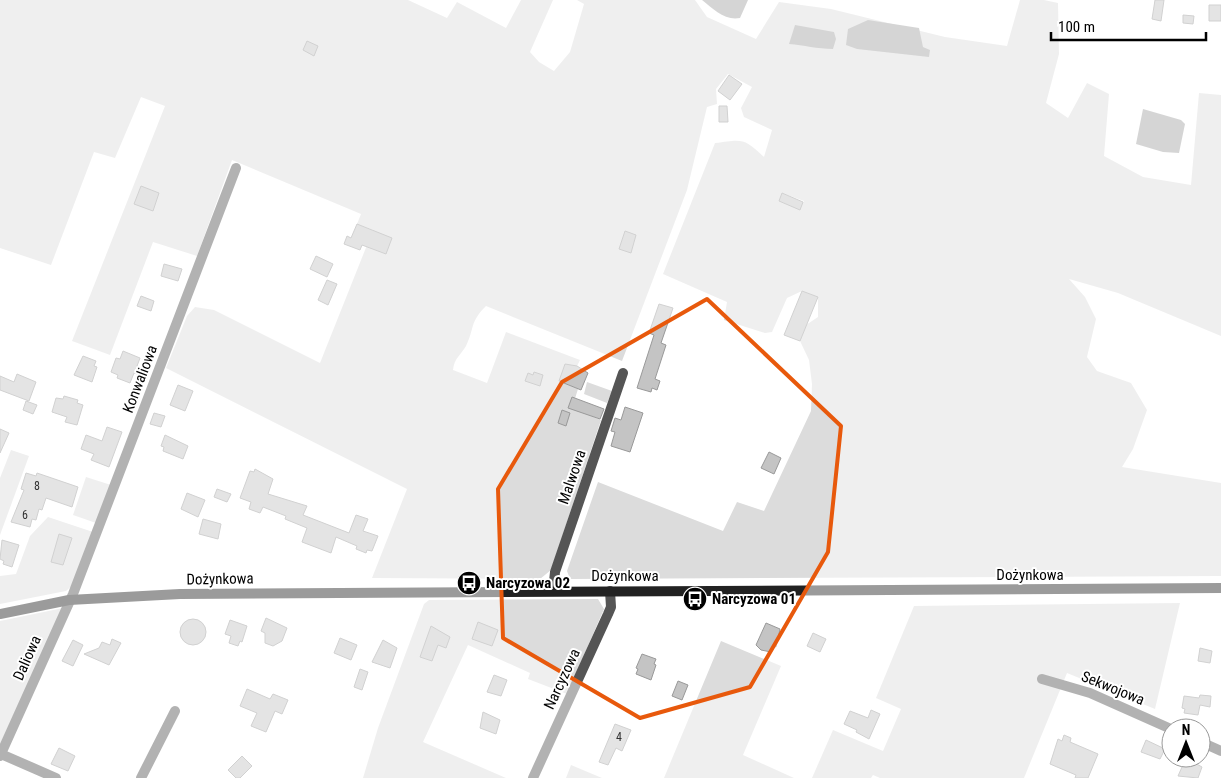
<svg xmlns="http://www.w3.org/2000/svg" width="1221" height="778" viewBox="0 0 1221 778" font-family="'Roboto Condensed',sans-serif">
<style>
.green{fill:#dcdcdc;fill-rule:evenodd}
.water{fill:#a3a3a3}
.building{fill:#c4c4c4;stroke:#999}
.lines{fill:none;stroke-linecap:round;stroke-linejoin:round}
.street{stroke:#555;stroke-width:10}
.secondary{stroke:#222;stroke-width:10}
.marked{fill:none;stroke:#e8590c;stroke-width:4;stroke-linejoin:round}
.labels{text-anchor:middle;stroke-width:4;stroke-linejoin:round;paint-order:stroke}
.number-label{font-size:12px;fill:#313131}
.street-label{font-size:15px;fill:#000;stroke:#fff}
.poi-label{font-size:15px;font-weight:bold;fill:#000;stroke:#fff;text-anchor:start}
</style>
<rect width="100%" height="100%" fill="#fff"/>
<path class="green" d="M0,0H408L447,18L457,2L506,28L521,0H553L530,52L539,62L554,71L570,52L584,4L577,0H695L707,17L756,39L779,2L831,9L945,37L1007,46L1020,0H1044L1058,3L1059,54L1046,103L1068,118L1087,83L1109,94L1104,156L1143,177L1191,185L1199,93L1221,95V336L1118,293L1069,279L1085,297L1096,319L1087,357L1097,371L1131,383L1147,410L1133,449L1122,467L1221,483V576L570,579L567,571L598,482L723,531L737,502L764,511L811,411L812,384L809,360L800,341L806,325L818,317V297L802,291L787,298L772,332L765,333L724,320L727,302L663,274L715,143C743,139 744,138 764,157L772,130L744,117L741,108L752,87L728,74L716,89L717,104L707,107L687,190L622,361L486,306C469,323 475,328 466,346C461,355 454,358 453,370L487,383L506,332L580,360L577,366L565,364L559,381L578,389L572,408L601,420L551,570L540,579L372,578L407,489L166,368L187,316L195,307L214,310L320,363L373,230L357,224L361,214L232,160L197,256L153,242L110,355L72,341L165,106L141,97L115,158L94,152L51,265L0,248ZM782,193L804,201L799,209L779,201Z
M587,382L612,391L607,403L584,394Z
M11,450L29,456L0,535V478Z
M86,477L111,485L96,523L73,515Z
M48,517L93,532L73,585L66,591L0,604V576L16,574L30,536Z
M598,599L604,609L567,694L528,679L530,673L468,645L423,742L506,778H363L378,728L424,604L429,600Z
M1180,603L1155,709L1067,673L1024,778H880L873,775L871,778H812L833,730L883,751L901,709L876,698L914,606Z
M63,608L0,744V621Z
M721,641L781,666L743,755L794,778H664Z
M571,765L602,778H566Z"/>
<path class="water" d="M702,0H748L740,18C725,21 713,9 702,0Z
M868,20L919,28L923,47L930,50L929,57L857,49L846,45L848,29Z
M795,25L834,32L836,39L833,49C817,49 804,45 789,44Z
M1143,109L1181,120L1185,124L1179,153L1163,152L1136,144Z"/>
<path class="building" d="M1155,0H1164L1161,21L1152,19Z
M1209,5H1221V21H1209Z
M1183,15L1194,16L1193,24L1183,23Z
M307,41L318,46L314,56L303,50Z
M729,75L742,84L730,100L718,91Z
M719,106H727L728,122H719Z
M141,186L159,193L153,211L134,204Z
M782,193L803,202L800,210L779,201Z
M357,224L392,238L386,254L362,245L360,250L344,244L347,236L351,238Z
M625,231L636,235L631,253L619,249Z
M316,256L333,264L327,277L310,269Z
M164,264L182,269L178,281L161,276Z
M327,280L337,284L328,305L318,300Z
M802,291L818,297L800,341L784,335Z
M141,296L154,301L151,311L137,306Z
M659,304L673,308L661,343L666,345L655,379L660,381L657,390L652,388L651,392L637,388L654,335L649,333Z
M123,351L140,358L137,366L140,367L137,374L134,373L130,383L117,378L118,375L111,372L116,358L120,359Z
M83,356L96,361L94,366L97,367L92,382L74,375Z
M565,364L577,366L588,373L581,390L559,381Z
M534,372L543,375L540,386L525,381L528,373L533,375Z
M17,374L36,382L29,401L0,390V376L14,382Z
M178,385L193,391L185,411L170,405Z
M64,396L78,400L77,403L83,405L77,425L65,422L67,417L52,412L56,398L63,399Z
M572,397L604,409L600,419L568,408Z
M26,401L37,405L33,414L23,410Z
M625,407L643,413L630,452L611,446L615,432L611,431L615,418L621,420Z
M562,410L570,413L566,426L558,423Z
M154,413L165,416L161,427L150,424Z
M107,427L122,432L109,467L91,460L94,454L81,449L86,435L102,441Z
M0,429L9,433L0,453Z
M165,435L188,446L183,459L163,451L164,447L161,446Z
M769,452L781,458L774,474L761,468Z
M255,469L273,479L268,494L307,506L303,515L349,533L356,515L368,519L363,531L378,536L372,551L367,550L366,553L356,549L357,546L336,537L331,553L302,542L307,528L285,519L286,516L263,507L260,513L249,509L251,502L240,498L250,471L254,472Z
M26,473L36,476L37,473L78,487L72,507L46,498L42,510L39,509L36,520L32,519L30,527L11,522L24,490L21,489Z
M217,489L231,494L227,502L214,497Z
M187,493L205,500L198,517L181,509Z
M203,519L221,524L218,539L199,534Z
M59,534L72,538L63,565L51,562Z
M2,540L19,545L12,567L3,564L4,561L0,559Z
M266,618L287,628L282,641L273,646L265,643V633L261,631Z
M180 632a13 13 0 1 1 26 0a13 13 0 1 1-26 0Z
M230,620L247,626L242,642L240,641L238,646L229,643L231,636L225,634Z
M478,622L498,630L492,646L472,639Z
M766,623L780,629L776,647L773,646L771,652L761,650L756,645Z
M431,626L450,637L446,648L438,645L432,661L420,657Z
M813,633L826,639L820,652L807,646Z
M340,638L357,645L351,660L334,653Z
M112,639L121,643L109,665L84,654L99,648L102,642L110,645Z
M73,640L83,645L73,666L62,661Z
M383,640L397,648L390,668L372,662Z
M1200,648L1212,651L1210,663L1198,661Z
M642,654L656,659L654,664L656,665L651,680L636,674L638,669L636,668Z
M360,669L368,672L362,690L354,687Z
M494,675L507,680L501,696L487,692Z
M678,681L688,685L682,700L672,696Z
M247,689L270,699L273,694L288,700L282,714L275,711L266,732L251,726L257,713L240,706Z
M1200,695L1211,696L1210,707L1200,705L1198,715L1184,713L1185,709L1182,708L1184,696L1199,698Z
M871,710L880,714L869,739L856,732L857,730L844,724L850,711L868,718Z
M483,712L500,720L496,734L480,728Z
M615,724L631,730L622,751L616,748L608,765L599,762Z
M1064,735L1071,738L1070,742L1098,754L1088,778H1075L1076,775L1050,764L1058,739L1062,741Z
M1146,740L1165,749L1160,759L1141,752Z
M59,748L75,756L68,771L51,764Z
M242,756L252,766L240,778H236L228,770Z
M1186,758L1202,767L1198,778L1178,776Z"/>
<g class="lines">
<path class="street" d="M553,591L555,572L623,373
M1042,679L1090,693L1171,729
M1201,742L1221,751
M1,754L56,778
M0,756L73,594L236,168
M141,778L175,711
M533,778L608,614L611,607L610,591"/>
<path class="secondary" d="M0,614L69,600L180,594L1221,588"/>
</g>
<path d="M0 0H1221V778H0ZM707,299L841,426L828,552L750,687L640,718L503,638L498,489L562,382Z" fill="#fff" fill-opacity=".55" fill-rule="evenodd"/>
<path class="marked" d="M707,299L841,426L828,552L750,687L640,718L503,638L498,489L562,382Z"/>
<defs>
<g id="bus-disc" transform="scale(1.25)"><circle r="9.5" fill="#000" stroke="#fff"/><path d="M-5-6H5V4H4V6H2V4H-2V6H-4V4H-5ZM-3.5-4V0h7V-4ZM-3.5 1.2v1.5H-2V1.2ZM2 1.2v1.5H3.5V1.2Z" fill="#fff"/></g>
</defs>
<g fill-rule="evenodd">
<use href="#bus-disc" x="469" y="583"/>
<use href="#bus-disc" x="695" y="599"/>
</g>
<g class="labels">
<g class="number-label">
<text x="37" y="490">8</text>
<text x="25" y="519">6</text>
<text x="619" y="741">4</text>
</g>
<g class="street-label">
<text transform="translate(140 379) rotate(-69)" y="5">Konwaliowa</text>
<text transform="translate(572 477) rotate(-71)" y="5">Malwowa</text>
<text x="1030" y="580">Dożynkowa</text>
<text x="625" y="581">Dożynkowa</text>
<text transform="translate(220 579) rotate(-1)" y="5">Dożynkowa</text>
<text transform="translate(27 658) rotate(-66)" y="5">Daliowa</text>
<text transform="translate(562 679) rotate(-65)" y="5">Narcyzowa</text>
<text transform="translate(1113 688) rotate(22)" y="5">Sekwojowa</text>
</g>
<g class="poi-label">
<text x="486" y="588">Narcyzowa 02</text>
<text x="712" y="604">Narcyzowa 01</text>
</g>
</g>
<g transform="translate(1186 743)"><circle r="24" fill="#ffffff" stroke="#999999"/>
<path d="M0-4L9 19L0 12L-9 19Z" fill="#000000"/>
<text y="-8" font-size="14" font-weight="bold" text-anchor="middle" fill="#000000">N</text>
</g>
<path d="M1051 32v8h155v-8" fill="none" stroke="#000000" stroke-width="2.5"/>
<text x="1058" y="32" font-size="15" fill="#000000" stroke="#ffffff" stroke-width="4" paint-order="stroke">100 m</text>
</svg>
